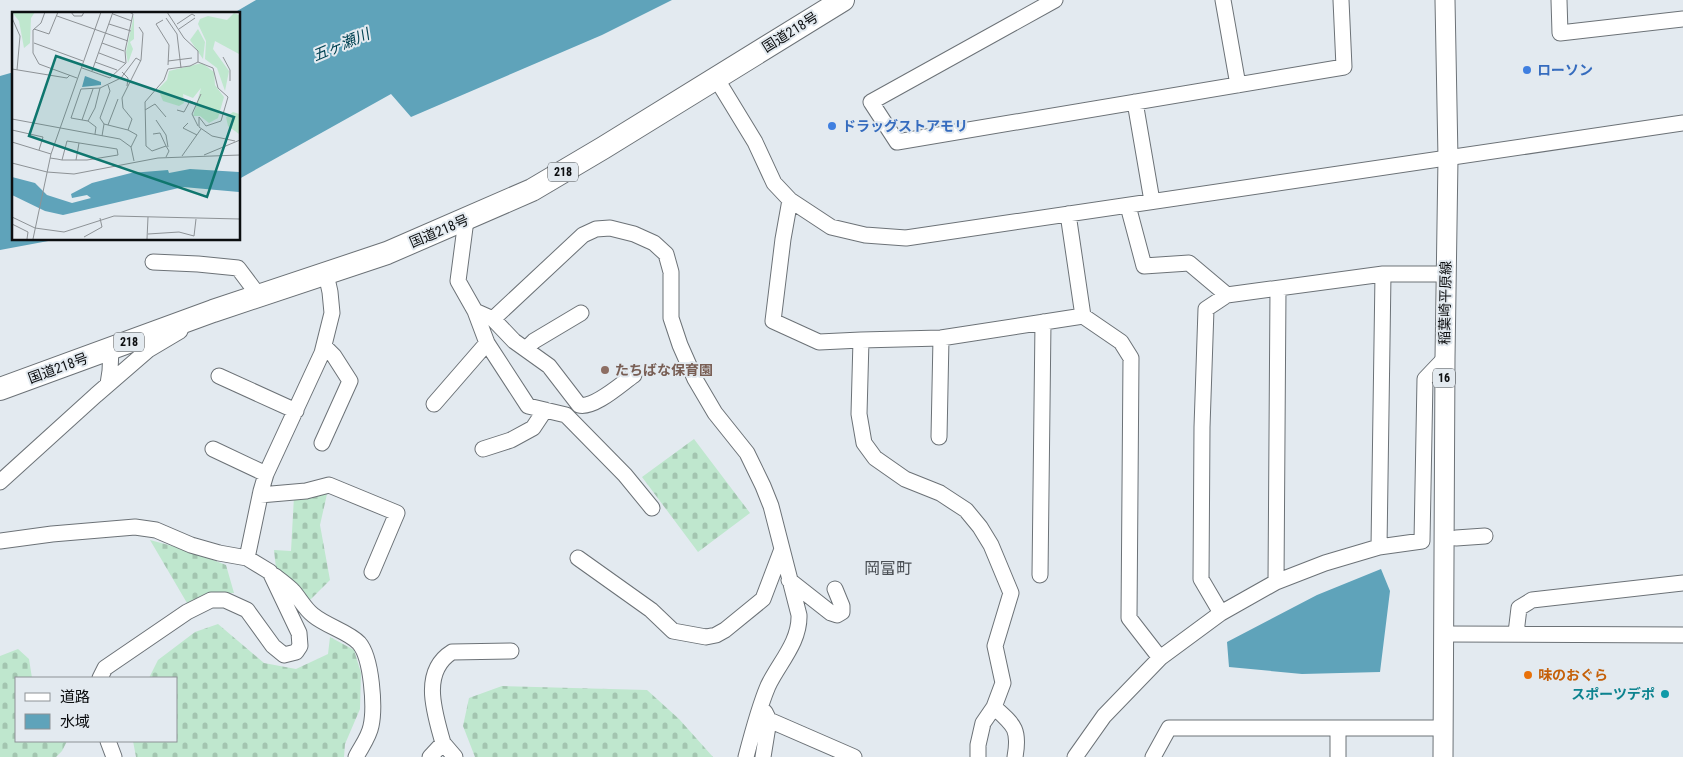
<svg xmlns="http://www.w3.org/2000/svg" width="1683" height="757" viewBox="0 0 1683 757" font-family="'Roboto Condensed','Noto Sans JP',sans-serif">
<style>
.cemetery{fill:url(#cemetery-stones)}
.water{fill:#5fa3ba}
.lines{fill:none;stroke-linecap:round;stroke-linejoin:round}
.minor-casing{stroke:#6c7277;stroke-width:17}
.major-casing{stroke:#6c7277;stroke-width:21}
.highway-casing{stroke:#6c7277;stroke-width:24}
.minor{stroke:#fff;stroke-width:15}
.major{stroke:#fff;stroke-width:19}
.highway{stroke:#fff;stroke-width:22}
.shop-dot{fill:#3f7fe0;stroke:#e3eaf0;stroke-width:2}
.education-dot{fill:#8d6e63;stroke:#e3eaf0;stroke-width:2}
.food-dot{fill:#e8710a;stroke:#e3eaf0;stroke-width:2}
.culture-dot{fill:#0f9aa8;stroke:#e3eaf0;stroke-width:2}
.labels{text-anchor:middle;stroke-width:4;stroke-linejoin:round;paint-order:stroke}
.shield{fill:#e3eaf0;stroke:#4c5053;stroke-width:1}
.shield-label{font-size:12px;font-weight:bold;fill:#0c0e10}
.street-label{font-size:14px;fill:#0c0e10;stroke:#e3eaf0}
.shop-label{font-size:14px;font-weight:bold;fill:#366cbe;stroke:#e3eaf0;text-anchor:start}
.education-label{font-size:14px;font-weight:bold;fill:#785e54;stroke:#e3eaf0;text-anchor:start}
.food-label{font-size:14px;font-weight:bold;fill:#c56008;stroke:#e3eaf0;text-anchor:start}
.culture-label{font-size:14px;font-weight:bold;fill:#0d838f;stroke:#e3eaf0;text-anchor:end}
.water-label{font-size:15px;font-style:italic;fill:#014252;stroke:#e3eaf0}
.quarter-label{font-size:16px;fill:#4a4f54;stroke:#e3eaf0}
.inset-road{fill:none;stroke:#8d9296;stroke-width:1}
.view{fill:#0f766e;fill-opacity:0.15;stroke:#0f766e;stroke-width:2.5}
.inset-edge{fill:none;stroke:#0c0e10;stroke-width:2.5}
</style>
<defs>
<pattern id="cemetery-stones" width="16" height="16" patternUnits="userSpaceOnUse" patternTransform="scale(1.25)"><rect width="16" height="16" fill="#bfe7ce"/><path d="M2 7V4a2 2 0 0 1 4 0v3zM10 15v-3a2 2 0 0 1 4 0v3z" fill="#a3c5b0"/></pattern>
</defs>
<rect width="100%" height="100%" fill="#e3eaf0"/>
<path class="cemetery" d="M694,439L750,513L698,552L642,477Z
M327,494L320,525L330,580L310,600L276,568L274,550L291,551L294,496Z
M150,540L187,550L226,565L234,593H211L187,603Z
M218,624L264,663L296,669L328,654L330,637L354,650L361,673L360,709L345,744L344,757H136L133,741H176V678H149L158,660L195,632Z
M18,649L29,659L32,678H16V741H67L62,751L56,757H0V656Z
M502,686L647,690L679,719L713,757H475L463,726L469,698Z"/>
<path class="water" d="M256,0H672L602,35L411,117L391,94L239,179V14H232Z
M14,72V239H59L0,250V76Z
M1381,569L1390,591L1380,672L1302,674L1229,667L1227,642L1317,595Z"/>
<g class="lines">
<g class="minor-casing">
<path id="minor" d="M1055,0L871,102L897,142L1344,67L1341,0
M1223,0L1238,85
M1559,0L1560,33L1683,19
M716,78L755,142L774,183L790,200L831,227L865,235L906,238L1683,123
M1135,102L1152,201
M790,200L783,239L773,321L819,342L861,340L859,414L864,443L875,458L905,479L940,493L966,510L980,527L991,545L1011,593L995,646L1003,683L994,707L983,723L978,745V757
M1128,206L1144,266L1189,263L1227,295L1383,274L1379,547L1325,563L1276,582L1221,613L1201,579L1202,427L1206,309L1227,295
M1068,214L1083,316L1121,342L1131,358L1129,618L1160,658
M466,220L458,281L475,311L493,319L583,235L596,229L610,228L634,234L654,243L666,254L671,272V318L680,345L695,379L715,413L747,453L763,486L771,506L799,615C800,642 779,663 768,686C759,707 752,734 746,757
M153,262L198,264L238,268L259,296
M1383,274H1446
M475,311L487,343L528,406L566,415L625,475L652,508
M493,319L514,341L549,366L579,405C594,409 621,384 634,375
M861,340L941,338L1083,316
M526,349L534,341L581,313
M219,376L296,411
M108,384L110,371L111,349
M434,404L487,343
M939,437L941,338
M322,443L350,381L334,356L324,346
M213,449L266,474
M483,449L511,440L533,428L545,410
M0,482L96,395L148,350L180,331
M260,495L306,491L329,485L397,513L372,572
M1456,538L1485,536
M0,541L52,534L135,527L156,530L191,545L219,553L247,558L270,572L299,633L300,646L296,652L284,655L273,646L247,610L225,600H211L187,612L105,668L100,678
M1379,547L1422,541L1425,379L1445,358
M247,558L261,491L266,474L322,353L332,313L330,292L326,274
M578,558L651,610L673,631L706,637L716,635L725,630L763,599L782,549
M1040,575L1043,322
M275,576C281,581 288,586 293,591C300,599 305,609 313,615C326,626 349,632 359,643C372,658 375,708 371,726C369,737 361,747 356,757
M789,580L831,613L837,615L842,612V606L835,589
M1276,582L1278,289
M1516,633L1519,608L1532,600L1683,583
M1443,634L1683,635
M994,707C1014,725 1020,729 1015,757
M769,720L854,757
M108,741L114,757
M443,743L455,757
M430,757L443,743C435,714 420,672 452,652L511,651
M763,757L769,720L765,712
M1075,757L1104,716L1160,658L1221,613
M1153,757L1169,728H1443
M1338,757V728"/>
</g>
<g class="major-casing">
<path id="major" d="M1443,757L1445,358L1448,158L1445,0"/>
</g>
<g class="highway-casing">
<path id="highway" d="M0,389L213,311L387,253L532,190L603,148L843,0"/>
</g>
<use href="#minor" class="minor"/>
<use href="#major" class="major"/>
<use href="#highway" class="highway"/>
</g>
<g class="shop-dot">
<circle cx="1527" cy="70" r="5"/>
<circle cx="832" cy="126" r="5"/>
</g>
<circle class="education-dot" cx="605" cy="370" r="5"/>
<circle class="food-dot" cx="1528" cy="675" r="5"/>
<circle class="culture-dot" cx="1665" cy="694" r="5"/>
<g class="labels">
<g class="shield">
<rect x="548" y="162.5" width="30" height="19" rx="4"/>
<rect x="114" y="332.5" width="30" height="19" rx="4"/>
<rect x="1433" y="368.5" width="22" height="19" rx="4"/>
</g>
<g class="shield-label">
<text x="563" y="176">218</text>
<text x="129" y="346">218</text>
<text x="1444" y="382">16</text>
</g>
<g class="street-label">
<text transform="translate(790 32) rotate(-32)" y="5">国道218号</text>
<text transform="translate(439 231) rotate(-23)" y="5">国道218号</text>
<text transform="translate(1445 303) rotate(-89)" y="5">稲葉崎平原線</text>
<text transform="translate(58 368) rotate(-20)" y="5">国道218号</text>
</g>
<g class="shop-label">
<text x="1537" y="75">ローソン</text>
<text x="842" y="131">ドラッグストアモリ</text>
</g>
<g class="education-label">
<text x="615" y="375">たちばな保育園</text>
</g>
<g class="food-label">
<text x="1538" y="680">味のおぐら</text>
</g>
<g class="culture-label">
<text x="1655" y="699">スポーツデポ</text>
</g>
<g class="water-label">
<text transform="translate(341 45) rotate(-23)" y="5">五ヶ瀬川</text>
</g>
<g class="quarter-label">
<text x="888" y="574">岡富町</text>
</g>
</g>
<g transform="translate(12 12)">
<rect width="228" height="228" fill="#e3eaf0"/>
<path d="M122,3V27L118,30L121,37L116,51L114,40Z" fill="#bfe7ce"/>
<path d="M0,0H23L19,6L18,31L12,36L7,9ZM222,1L227,3V42L203,29L201,37L217,59L213,79L205,56L193,47L194,29L186,12L188,7L196,4L215,8Z" fill="#bfe7ce"/>
<path d="M186,17L193,30L191,47L178,28ZM190,51L202,60L203,73L212,85L206,106L197,111L188,104H181L189,76L181,86L171,82L172,91L167,94L151,89L146,77L155,68L157,59ZM221,100L227,102V122L216,114L214,105Z" fill="#bfe7ce"/>
<path d="M73,64L89,70V73L70,75ZM178,157L227,160V180L171,175L51,203L33,199L0,183V165L23,171L35,183L60,191L79,186L75,183L60,186L59,182L80,171L119,161L156,158L157,161Z" fill="#5fa3ba"/>
<path class="inset-road" d="M33,0L29,11L21,18V41L27,52L65,66M59,0L62,4H70L72,0M155,0L172,26L186,39V50M101,2L120,9M45,4L116,29M0,6L8,24L5,58M154,6L165,22L169,56M151,8L144,12L157,33L156,53M97,12L119,19M165,12L180,2L183,4M22,17L37,22L46,0M167,17L183,6M22,31L71,49M90,31L112,39M87,41L113,51M211,45L218,58V69M156,49L180,46M83,50L105,58M70,56L98,66L114,51L113,39L121,2L117,0M0,57L55,66L58,63M80,59L101,0M110,60L116,66L115,74M88,76L109,66L124,46L129,49M133,98L143,92L154,105M165,98L172,100L178,89L185,92M0,107L108,127L119,135L122,149M70,108L81,77M144,108L154,123L156,135M76,109L83,96L88,76L69,77L59,106L76,109L84,115L83,122M176,111L171,116L185,123M92,112L116,118M96,113L106,87M186,114L180,102L189,82M0,118L31,125L27,138M141,122L148,121L154,134M90,124L92,112L88,106L98,79L96,73M0,130L39,142M119,135L125,123L116,118L120,107L111,96L110,86L129,48L131,21L127,15M192,143L228,128M170,144L189,117M154,145L157,139L154,134L140,139L134,134L133,90L152,68L156,57L178,54L186,50L201,56L206,76L216,85L209,109L194,114L187,105V115L200,124L223,129M38,146L45,147L50,148H75L106,143L105,137L55,129L50,148M64,148L67,131M0,151L35,160L62,162L146,146L228,143M0,205L23,216M0,212L16,220L15,227M23,216L52,220L102,204L228,207M136,222L167,220L182,224L184,207M72,225L90,215L88,206M21,227L39,142L89,0M135,227L136,205"/>
<path class="view" d="M44,44L222,105L195,185L17,124Z"/>
<rect width="228" height="228" class="inset-edge"/>
</g>
<rect x="15" y="677" width="162" height="65" fill="#e3eaf0" stroke="#8d9296"/>
<rect x="25" y="693" width="25" height="8" fill="#ffffff" stroke="#8d9296"/>
<text x="60" y="702" font-size="15" fill="#0c0e10">道路</text>
<rect x="25" y="714" width="25" height="15" fill="#5fa3ba" stroke="#8d9296"/>
<text x="60" y="727" font-size="15" fill="#0c0e10">水域</text>
</svg>
